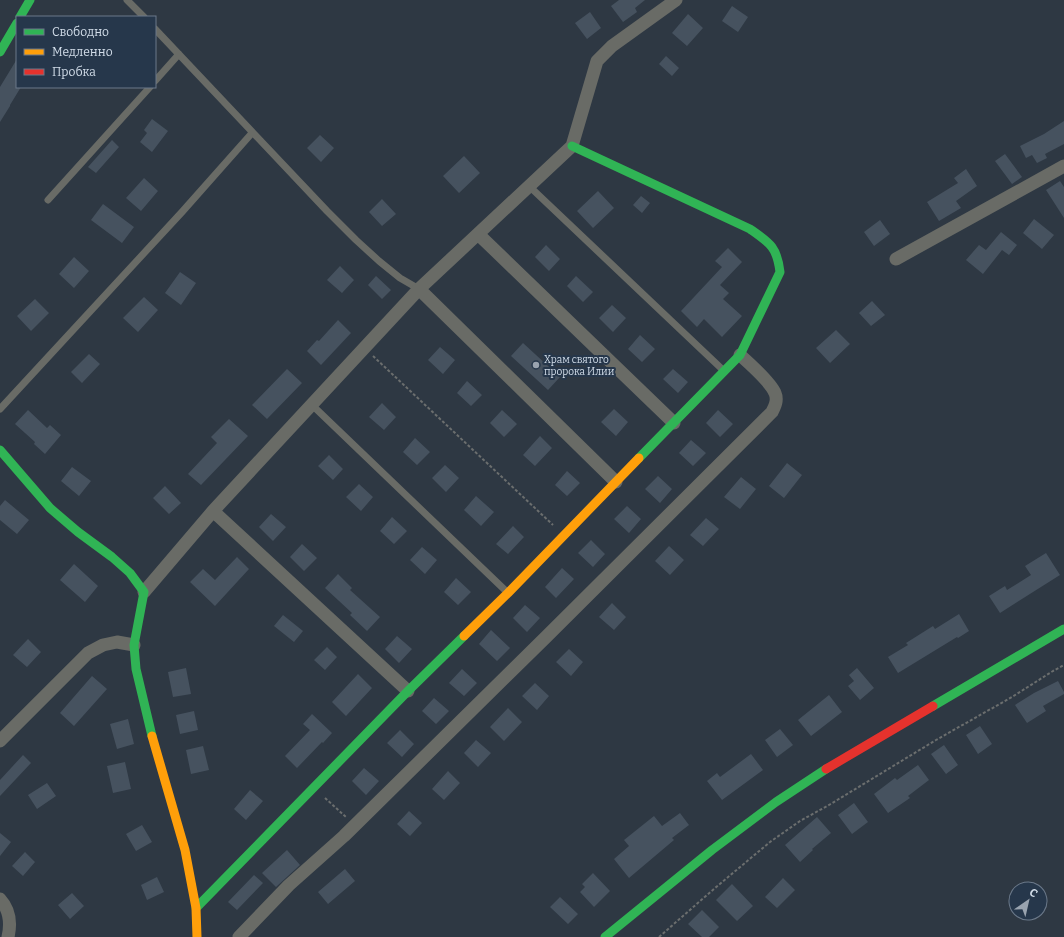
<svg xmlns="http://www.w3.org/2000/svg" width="1064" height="937" viewBox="0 0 1064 937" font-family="Bitter,serif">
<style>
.building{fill:#46525f}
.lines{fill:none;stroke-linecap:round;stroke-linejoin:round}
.path{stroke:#6b6e6e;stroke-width:2;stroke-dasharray:3 2;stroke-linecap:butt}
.lane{stroke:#696b66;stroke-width:7}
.street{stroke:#696b66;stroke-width:13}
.fast{stroke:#30b455;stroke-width:9}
.slow{stroke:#ff9f0a;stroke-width:9}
.jam{stroke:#e5322d;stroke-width:9}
.poi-dot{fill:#99a3af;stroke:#26374b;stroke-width:1.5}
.labels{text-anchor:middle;stroke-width:4;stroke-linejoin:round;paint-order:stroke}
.poi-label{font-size:10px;fill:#d2dde9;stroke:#26374b;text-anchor:start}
</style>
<rect width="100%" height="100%" fill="#2e3843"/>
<path class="building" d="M619,0H645L635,8L637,12L623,22L611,6Z
M732,6L748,17L738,32L722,21Z
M590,12L601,28L587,39L575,23Z
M688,14L703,28L687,46L672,33Z
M666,56L679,68L672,76L659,64Z
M17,59V87H21L10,105V106L0,122V87Z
M152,119L168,131L152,152L140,142L147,133L144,130Z
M1064,121V144L1045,154L1047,158L1037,163L1032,155L1026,158L1020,146L1044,134Z
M320,135L334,148L321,162L307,148Z
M112,140L119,147L96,173L88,167Z
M1005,154L1022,177L1012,184L995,161Z
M464,156L480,173L459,193L443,176Z
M966,169L977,186L956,201L961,208L939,221L927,202L958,183L954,178Z
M144,178L158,191L141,211L126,198Z
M1060,181L1064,187V218L1046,190Z
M598,191L614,208L593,228L577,211Z
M641,196L650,203L642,213L633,205Z
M382,199L396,214L382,226L369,212Z
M103,204L134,227L122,243L91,220Z
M1034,219L1054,235L1042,249L1023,233Z
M880,220L890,234L874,246L864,232Z
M1001,232L1017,245L1009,255L1002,250L983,274L966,260L979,245L986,250Z
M546,245L560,259L549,271L535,257Z
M728,248L742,262L720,285L729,293L723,299L742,316L722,337L704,319L697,327L681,311L722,267L715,261Z
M74,257L89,271L74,288L59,274Z
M340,266L354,280L342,293L327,280Z
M180,272L196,283L181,305L165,293Z
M376,276L391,290L382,299L368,285Z
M576,276L593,292L583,302L567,286Z
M144,297L158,310L138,332L123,318Z
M35,299L49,313L31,331L17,316Z
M872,301L885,315L871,326L859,313Z
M612,305L626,318L613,332L599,318Z
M338,320L351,333L321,365L307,351L317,340L319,341Z
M836,330L850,344L830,363L816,348Z
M640,335L655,349L642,362L628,349Z
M523,343L560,377L548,390L511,356Z
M440,347L455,360L443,374L428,360Z
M89,354L100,364L82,383L71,372Z
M287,369L302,383L267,419L252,405Z
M673,369L688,382L678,393L663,379Z
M467,381L482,395L471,406L457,393Z
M382,403L396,417L384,430L369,417Z
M614,409L628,422L616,436L601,422Z
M28,410L47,428L50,425L61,435L45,454L34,444L35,442L15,424Z
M502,410L517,424L504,437L490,423Z
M718,410L733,424L720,437L706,423Z
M229,419L248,436L201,485L188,474L217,443L211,437Z
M540,436L552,448L535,466L523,455Z
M415,438L430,452L417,465L403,452Z
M691,440L706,453L693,466L679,453Z
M329,455L343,469L333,480L318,466Z
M787,463L802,475L784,498L769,486Z
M445,465L459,478L446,492L432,478Z
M72,467L91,481L79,496L61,481Z
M567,471L580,483L567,496L555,485Z
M658,476L672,489L660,503L645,489Z
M741,477L756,489L740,509L724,497Z
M359,484L373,497L361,511L346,497Z
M165,486L181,503L169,514L153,498Z
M476,496L494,512L481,526L464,510Z
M5,500L29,520L17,534L0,520V506Z
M627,506L641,519L629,533L614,519Z
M271,514L286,527L273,541L259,527Z
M392,517L407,531L394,544L380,531Z
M706,518L719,529L703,546L690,535Z
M513,526L524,537L508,554L496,544Z
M591,540L605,554L593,567L578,553Z
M302,544L317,558L304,571L290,557Z
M669,546L684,560L670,575L655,561Z
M422,547L437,560L425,574L410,560Z
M1046,553L1060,575L1000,613L989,596L1005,586L1007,590L1031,575L1025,566Z
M237,557L249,569L215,606L190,582L203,569L215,580Z
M74,564L98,586L85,602L60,580Z
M562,568L574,579L556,598L545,587Z
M338,574L352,588L350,590L380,617L367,631L350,615L352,613L325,588Z
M456,578L471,592L458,605L444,592Z
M612,603L626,617L614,630L599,617Z
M525,605L540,618L527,632L513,618Z
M959,614L969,631L958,638L957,637L898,673L888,657L908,645L906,643L933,626L935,629Z
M283,615L303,631L294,642L274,626Z
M491,630L510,648L497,661L479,644Z
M397,636L412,649L399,663L385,649Z
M28,639L41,652L27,667L13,655Z
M327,647L337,657L325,670L314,660Z
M569,649L583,662L571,676L556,662Z
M186,668L191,694L173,697L168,672Z
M857,668L874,688L860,700L848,686L854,681L849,675Z
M462,669L477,683L464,696L449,683Z
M358,674L372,688L346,716L332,702Z
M92,676L107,689L74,726L60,713Z
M1058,681L1064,692V694L1043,706L1046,711L1027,723L1015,705L1034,693Z
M535,683L549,696L537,710L522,696Z
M829,695L842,712L811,736L798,720Z
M434,698L449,711L436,724L422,711Z
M508,708L522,722L504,741L490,727Z
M194,711L198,730L180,734L176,715Z
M312,714L332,733L323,743L322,742L297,768L285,756L310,730L303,724Z
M128,719L134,744L117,749L110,724Z
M980,726L992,744L978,754L966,735Z
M780,729L793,745L777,757L765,740Z
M400,730L414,744L402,757L387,743Z
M476,740L491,753L478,767L464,753Z
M944,745L958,765L946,774L931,754Z
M203,746L209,770L191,774L186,750Z
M751,754L763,770L722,800L707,781L717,773L720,777Z
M23,755L31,763L0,796V780Z
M125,762L131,789L113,793L107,766Z
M918,765L929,780L908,796L910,798L888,813L874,794L895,778L897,780Z
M364,768L379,781L366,795L352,781Z
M448,771L460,783L444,800L432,789Z
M47,783L56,796L37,809L28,795Z
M250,790L263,801L246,820L234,809Z
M854,803L868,822L852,834L838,815Z
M409,811L422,823L410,836L397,824Z
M680,813L689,825L672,838L674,840L629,878L614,859L629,846L624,840L654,816L662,826Z
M817,817L831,833L812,849L813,850L800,862L785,845Z
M142,825L152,842L136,851L126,834Z
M0,833L11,842L0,856Z
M287,850L300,865L276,887L262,873Z
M25,852L35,862L23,876L12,866Z
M345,869L355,881L328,904L318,892Z
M593,873L610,891L594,907L580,892L585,887L582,884Z
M254,875L263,883L237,910L228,902Z
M157,877L164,892L147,900L141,885Z
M783,878L795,890L777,908L765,897Z
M732,884L753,906L737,921L716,900Z
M72,893L84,906L70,919L58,905Z
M560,897L578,914L568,924L550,907Z
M702,910L719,927L709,937H702L688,924Z"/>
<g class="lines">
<path class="path" d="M373,356L553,525
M325,798L347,818
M659,937L715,888L770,842L800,821L829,805L936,740L1012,697L1053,671L1064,665"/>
<path class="lane" d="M127,0L144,17
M155,29L327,211L356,240L379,261L400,278L419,289
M155,81L179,54
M529,186L723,370
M48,200L150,87
M312,405L508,593
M0,409L182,212L252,133"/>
<path class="street" d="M478,234L674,423
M896,259L1064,166
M419,289L616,482
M213,511L408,691
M144,592L213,511L419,289L572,146L597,61L612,46L676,0
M0,741L88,653L103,645L117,642L134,645
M0,899C10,910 11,924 8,937
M239,937L289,885L344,836L546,637L772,412C775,406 778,400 775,393C771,383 749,363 740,355"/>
<path class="fast" d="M20,17L30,0
M0,52L17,23
M572,146L750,229C770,243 777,247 780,272L740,355L639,458
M0,450L50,508L78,532L112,557L130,573L144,592L134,645L136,669L152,736
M933,706L1064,629
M196,908L408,691L464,636
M605,937L712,850L776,802L826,769"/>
<path class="slow" d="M464,636L508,593L639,458
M152,736L185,850L196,908L197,937"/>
<path class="jam" d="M826,769L933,706"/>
</g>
<circle class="poi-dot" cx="536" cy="365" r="4"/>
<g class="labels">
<g class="poi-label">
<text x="544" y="363">Храм святого<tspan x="544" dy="12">пророка Илии</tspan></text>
</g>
</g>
<rect x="16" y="16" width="140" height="72" fill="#26374b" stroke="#6b798a"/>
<rect x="24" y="29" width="20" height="6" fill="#30b455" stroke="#6b798a"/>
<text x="52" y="36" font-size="12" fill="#d2dde9">Свободно</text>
<rect x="24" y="49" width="20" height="6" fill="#ff9f0a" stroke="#6b798a"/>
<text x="52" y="56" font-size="12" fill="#d2dde9">Медленно</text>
<rect x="24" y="69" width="20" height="6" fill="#e5322d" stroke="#6b798a"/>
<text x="52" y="76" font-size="12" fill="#d2dde9">Пробка</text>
<g transform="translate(1028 901) rotate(34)"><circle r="19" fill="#26374b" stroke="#6b798a"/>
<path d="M0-3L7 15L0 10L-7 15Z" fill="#99a3af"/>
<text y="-6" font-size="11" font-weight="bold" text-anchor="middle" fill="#d2dde9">С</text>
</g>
</svg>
